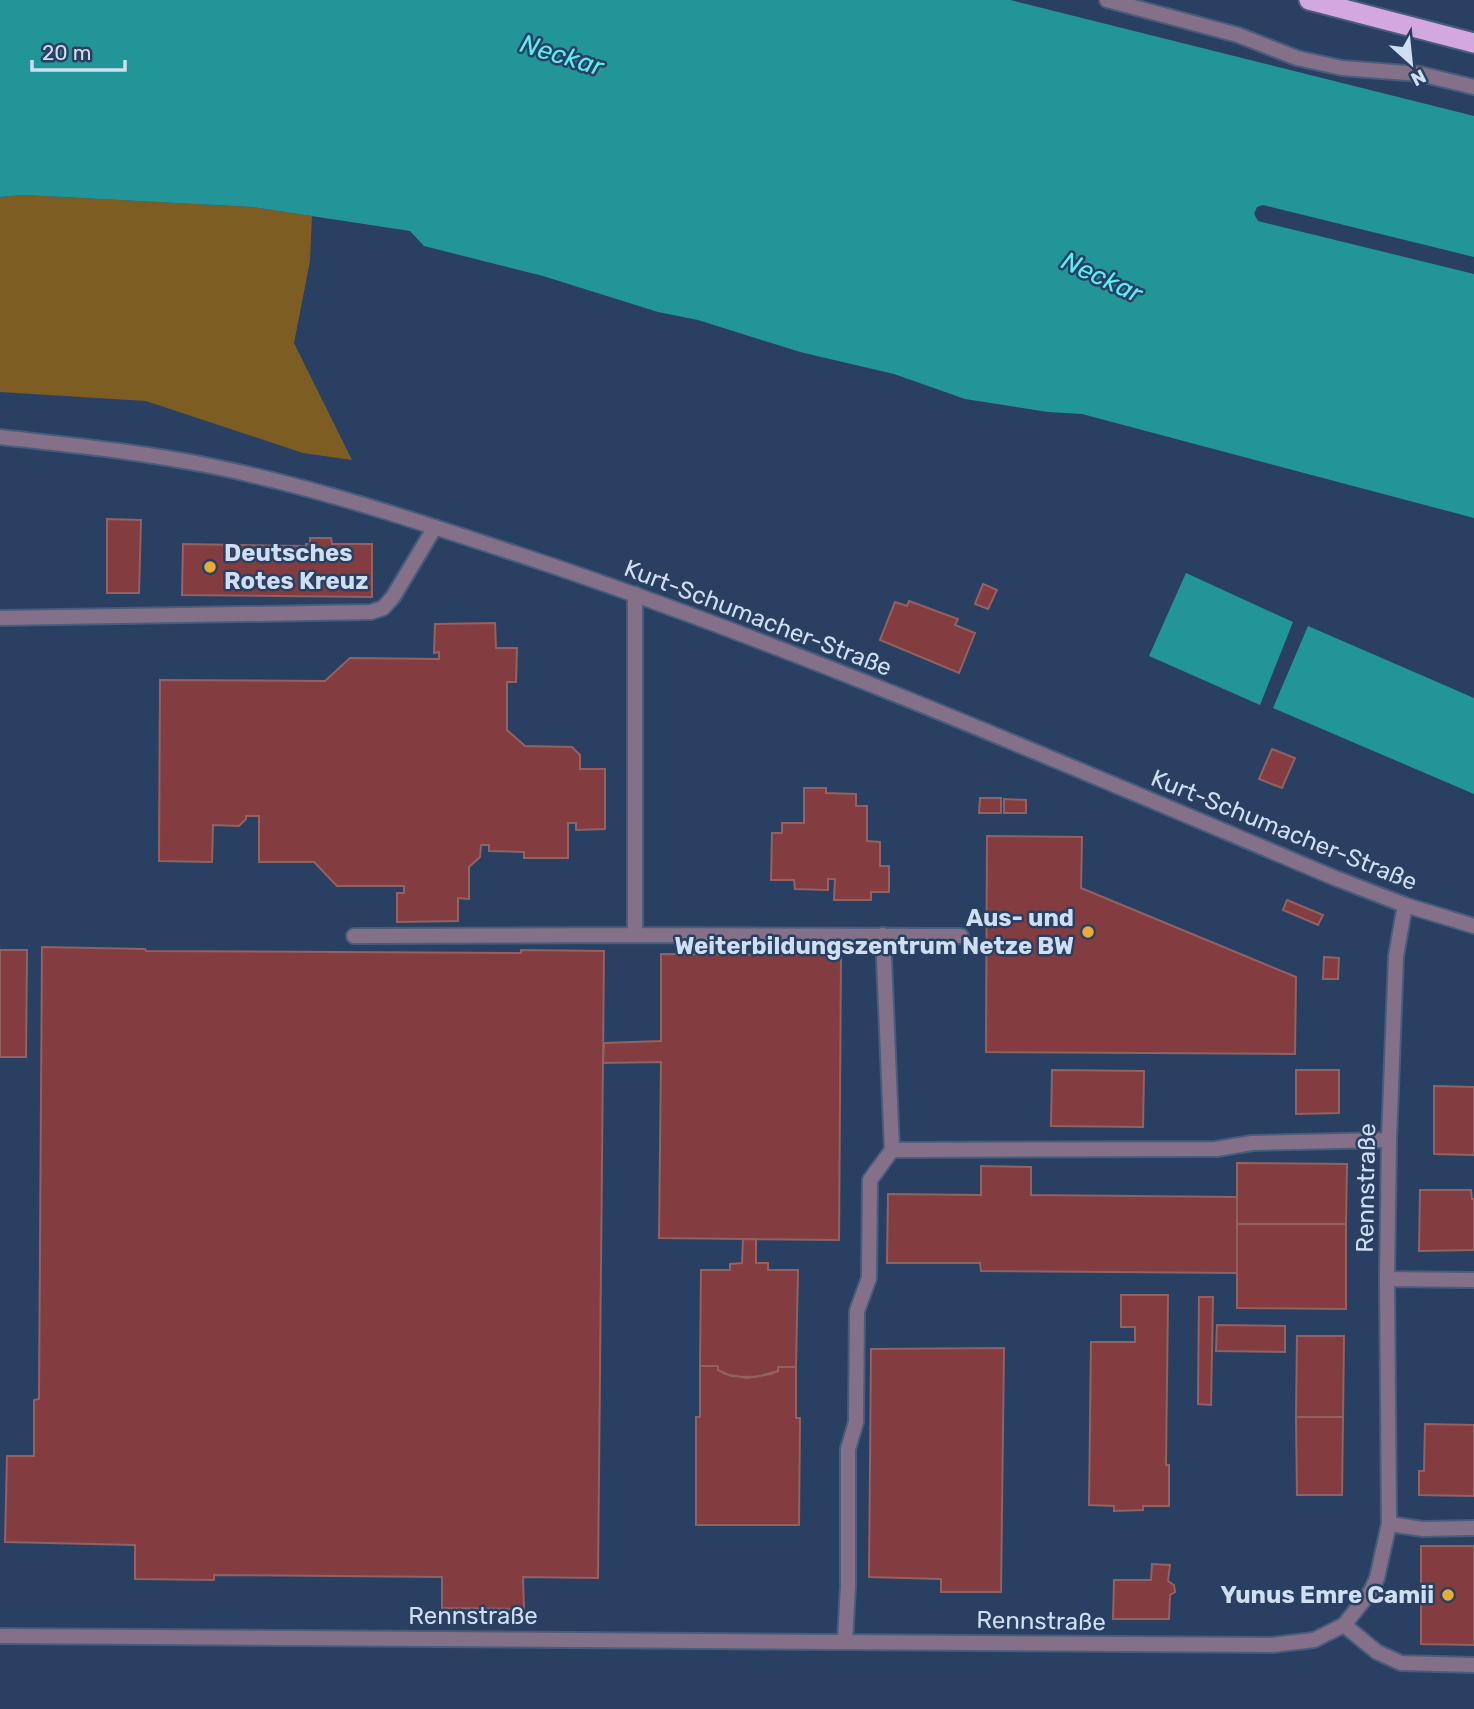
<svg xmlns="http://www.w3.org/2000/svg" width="1474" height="1709" viewBox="0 0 1474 1709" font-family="Rubik,sans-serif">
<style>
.green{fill:#7e5d22}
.water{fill:#229599}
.building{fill:#833d41;stroke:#926162;stroke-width:2}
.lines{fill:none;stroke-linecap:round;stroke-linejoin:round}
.service-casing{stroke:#485c7c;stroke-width:18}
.minor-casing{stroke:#485c7c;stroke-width:18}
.tertiary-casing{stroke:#485c7c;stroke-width:18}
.trunk-casing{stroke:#485c7c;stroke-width:23}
.service{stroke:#847189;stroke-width:14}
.minor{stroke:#847189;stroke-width:14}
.tertiary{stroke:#847189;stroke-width:14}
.trunk{stroke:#d3a8e0;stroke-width:19}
.poi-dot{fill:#e9ab38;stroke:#2a4062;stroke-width:2.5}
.labels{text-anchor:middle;stroke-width:5;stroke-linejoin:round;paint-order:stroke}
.poi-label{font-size:24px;font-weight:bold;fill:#d0def2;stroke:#2a4062;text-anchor:end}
.street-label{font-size:24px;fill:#d0def2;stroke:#2a4062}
.water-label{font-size:26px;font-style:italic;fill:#58eff5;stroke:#2a4062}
</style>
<rect width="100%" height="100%" fill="#2a4062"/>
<path class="green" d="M24,195L252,207L312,216L310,261L294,343L352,460L303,453L146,401L0,392V197Z"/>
<path class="water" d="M0,0H1010L1474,116V257L1263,205L1257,207L1254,214L1258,221L1474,274V518L1082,414L1048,412L965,399L894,374L800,352L698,320L658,312L543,276L424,246L410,231L252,207L24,195L0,197Z
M1186,573L1293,622L1260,705L1149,656Z
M1308,626L1474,698V794L1273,708Z"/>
<path class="building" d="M107,519L141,520L139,593H107Z
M310,538H331L332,544H372V597L182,595L183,544L306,546V544H310Z
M983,584L997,590L988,609L975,604Z
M909,601L958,619L955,625L975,633L959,673L880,640L895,602L907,606Z
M495,623L496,648H517L516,682H507V730L525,746L572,747L580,755V769H605V829L576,830V823H568V858H524V852L489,851V845H481L480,857L469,867V899L458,898V921L397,922V893H404V886H337L314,862H259V816H246V819L239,826L213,825L212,862L159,861L160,680L325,681L350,658L439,659V652L434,653L435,624Z
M1272,749L1295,758L1282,788L1259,779Z
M804,788H826V793L856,794V806H867V841L880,842V866H889V892H871V900H834L835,879H828V890L795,889L794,880H771L772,833H782V823H804Z
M980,798H1001V813H979Z
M1004,799L1026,800V813H1004Z
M987,836L1082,837L1081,888L1296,977L1295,1054L986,1052Z
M1287,900L1323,915L1318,925L1283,910Z
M42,947L145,949L146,951L521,953V950L604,951L598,1578L523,1577L524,1609L442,1608V1577L214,1575V1580L135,1579V1545L5,1542L7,1456H34V1400L39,1399Z
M0,950H27L26,1057H0Z
M661,954L841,955L839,1240L659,1238L661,1062L603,1063L604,1043L661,1041Z
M1324,957L1339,958L1338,979H1323Z
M1052,1070L1144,1071L1143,1127L1051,1126Z
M1296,1070H1339V1113L1296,1114Z
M1434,1086L1474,1087V1155L1434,1154Z
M1237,1163L1347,1164L1346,1224H1237Z
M981,1166L1031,1167V1195L1237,1197V1273L981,1271L980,1263H887L888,1194L981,1195Z
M1420,1190H1471L1472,1199H1474V1250L1419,1251Z
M1237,1224H1346V1309L1237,1308Z
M743,1239H756V1263H768V1270H798L796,1367H778V1371L756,1377L731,1376L718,1370V1366H700L701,1270H730V1264L742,1263Z
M1121,1295H1168L1166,1465H1169V1506H1143V1510L1114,1511V1506L1089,1505L1091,1342H1135V1327H1121Z
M1199,1297H1213L1211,1405L1198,1404Z
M1217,1325L1285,1326V1352L1216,1351Z
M1297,1336H1344L1343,1417H1296Z
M1004,1348L1001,1592H941V1579L869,1577L871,1349Z
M700,1366H718V1370L725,1374L747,1378L771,1374L778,1371V1367H796V1418H800L799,1525H696V1417H700Z
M1296,1417H1343L1342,1495H1297Z
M1425,1424L1474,1425V1496L1419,1495V1471H1424Z
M1421,1546H1474V1645L1421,1644Z
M1152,1564L1170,1565L1168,1581L1174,1585L1175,1592L1170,1595L1169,1619H1113L1114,1580H1151Z"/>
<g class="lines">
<g class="service-casing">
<path id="service" d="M1107,0L1238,35L1297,58L1342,68L1420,74L1474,87
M635,594V935L961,936
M0,618L371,612L383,608L393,597L435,527
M883,935L892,1150L1216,1149L1252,1143L1389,1140
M354,936L635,935
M1389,1524L1423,1529L1474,1528
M1344,1625L1377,1652L1401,1663L1474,1665
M845,1641L848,1586V1449L856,1422L857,1311L869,1278L870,1180L892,1150"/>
</g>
<g class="minor-casing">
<path id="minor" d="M1387,1279L1474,1280
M0,1636L1272,1645L1314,1640L1344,1625L1371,1591L1377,1578L1389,1524L1387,1279L1389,1140L1396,956L1405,905"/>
</g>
<g class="tertiary-casing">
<path id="tertiary" d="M0,437C70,445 142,452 211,466C324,489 435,527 544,563C813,654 1074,768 1335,878L1405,905L1474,926"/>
</g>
<g class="trunk-casing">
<path id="trunk" d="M1309,0L1474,43"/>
</g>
<use href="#service" class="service"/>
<use href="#minor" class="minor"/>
<use href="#tertiary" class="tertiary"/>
<use href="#trunk" class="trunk"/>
</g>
<g class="poi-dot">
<circle cx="210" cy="567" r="7"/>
<circle cx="1088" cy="932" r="7"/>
<circle cx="1448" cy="1595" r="7"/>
</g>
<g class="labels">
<g class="poi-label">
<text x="224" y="561" text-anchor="start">Deutsches<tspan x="224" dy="28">Rotes Kreuz</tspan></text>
<text x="1074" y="926">Aus- und<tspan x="1074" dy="28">Weiterbildungszentrum Netze BW</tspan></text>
<text x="1434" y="1603">Yunus Emre Camii</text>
</g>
<g class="street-label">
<text transform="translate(758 618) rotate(21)" y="8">Kurt-Schumacher-Straße</text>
<text transform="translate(1284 830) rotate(22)" y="8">Kurt-Schumacher-Straße</text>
<text transform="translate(1366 1188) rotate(-89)" y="8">Rennstraße</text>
<text x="473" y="1624">Rennstraße</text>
<text transform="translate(1041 1621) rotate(1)" y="8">Rennstraße</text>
</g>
<g class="water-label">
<text transform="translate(562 55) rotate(17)" y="9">Neckar</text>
<text transform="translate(1102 277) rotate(25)" y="9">Neckar</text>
</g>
</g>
<g transform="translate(1411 63) rotate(153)" stroke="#2a4062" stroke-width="5" paint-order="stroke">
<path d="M0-5L12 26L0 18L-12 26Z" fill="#d0def2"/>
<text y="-10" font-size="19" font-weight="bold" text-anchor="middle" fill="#d0def2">N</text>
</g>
<path d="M32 60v10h93v-10" fill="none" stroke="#d0def2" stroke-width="3.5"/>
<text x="42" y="60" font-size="21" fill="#d0def2" stroke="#2a4062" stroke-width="5" paint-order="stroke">20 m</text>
</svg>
